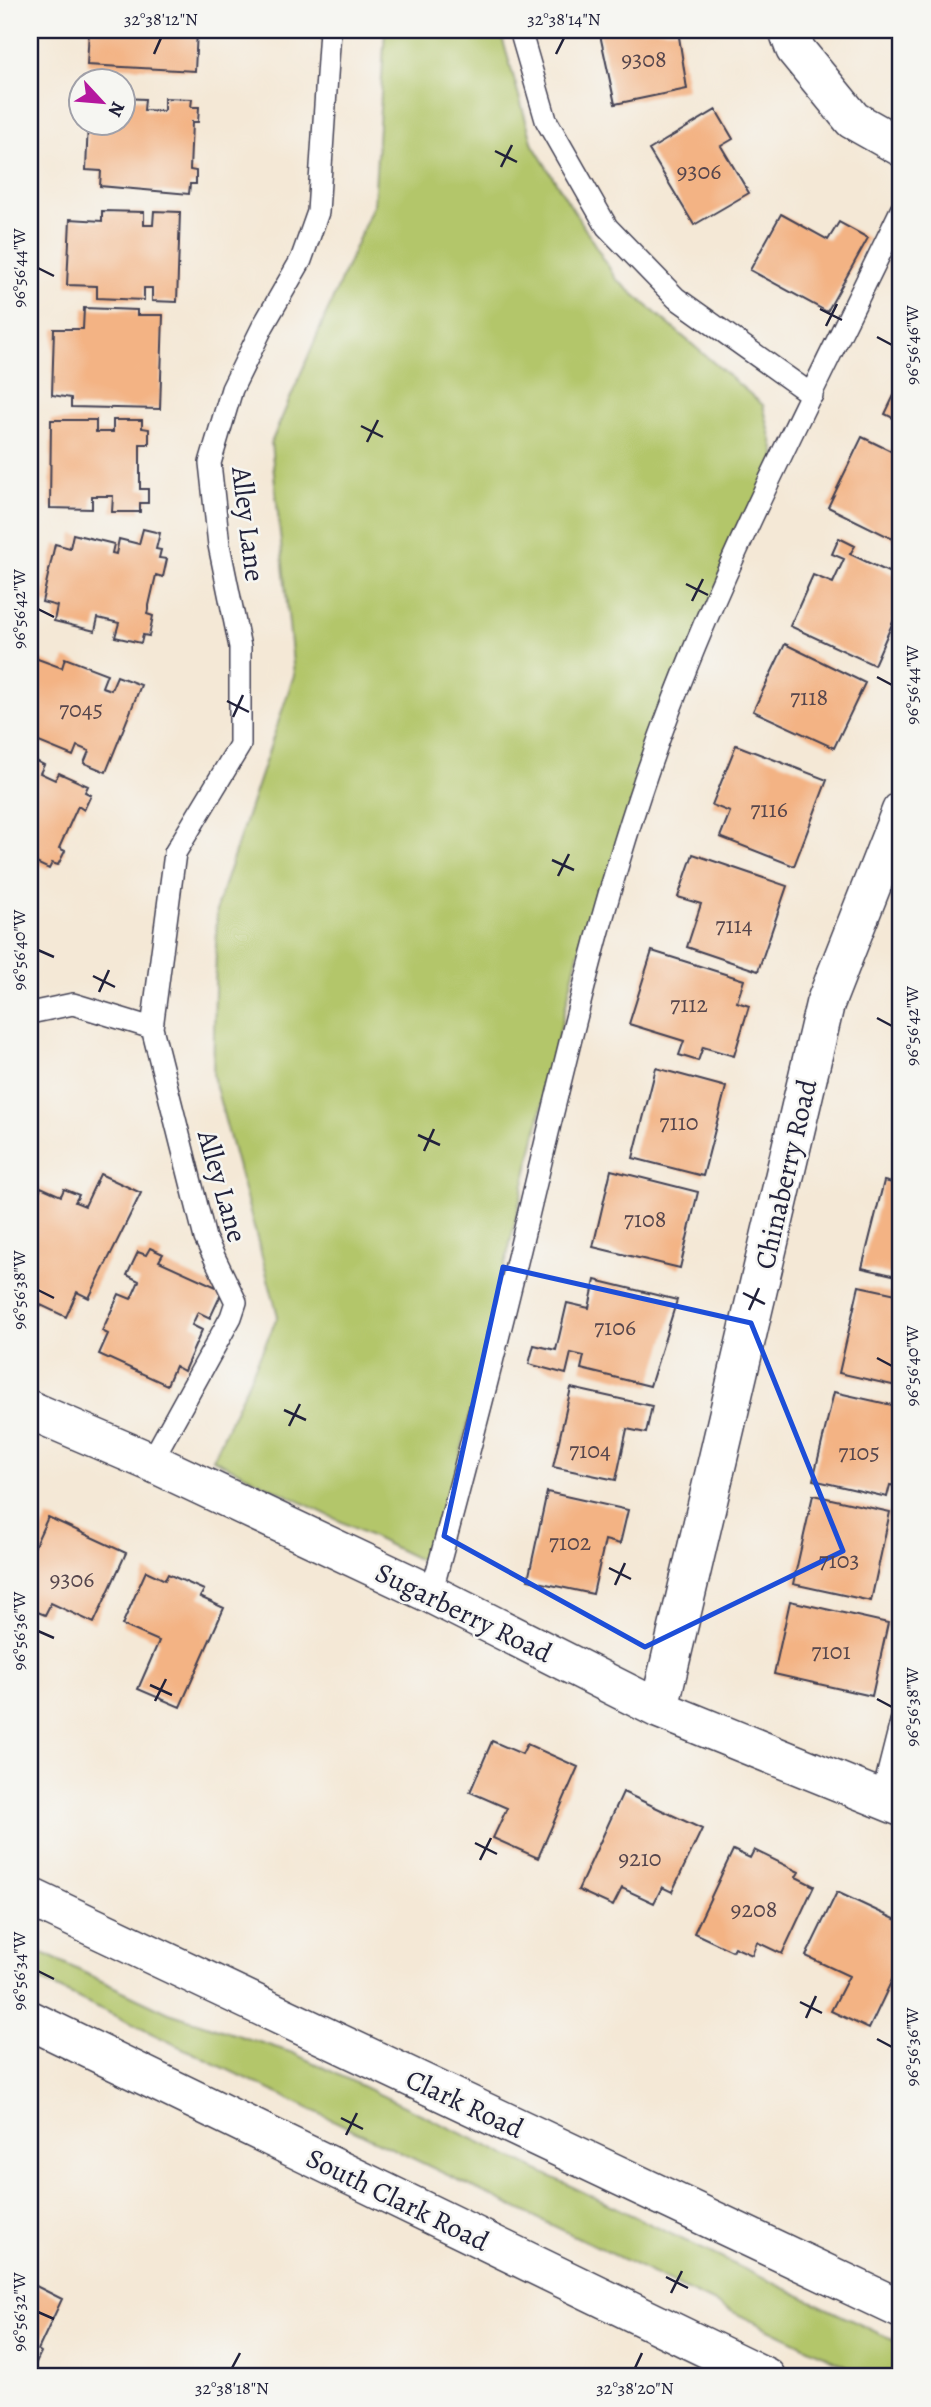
<svg xmlns="http://www.w3.org/2000/svg" width="931" height="2407" viewBox="0 0 931 2407" font-family="Alegreya,serif">
<style>
.green{fill:#b3c66a;stroke:#6a7452;stroke-width:2}
.building{fill:#f3b384}
.lines{fill:none;stroke-linecap:round;stroke-linejoin:round}
.lane-casing{stroke:#424052;stroke-width:24}
.street-casing{stroke:#424052;stroke-width:41}
.secondary-casing{stroke:#424052;stroke-width:41}
.lane{stroke:#fff;stroke-width:21}
.street{stroke:#fff;stroke-width:38}
.secondary{stroke:#fff;stroke-width:38}
.marked{fill:none;stroke:#1d4ed8;stroke-width:5;stroke-linejoin:round}
.ticks{fill:none;stroke:#22223b;stroke-width:2.5}
.labels{text-anchor:middle;stroke-width:5;stroke-linejoin:round;paint-order:stroke}
.number-label{font-size:24px;fill:#56464d}
.street-label{font-size:28px;fill:#22223b;stroke:#f6f6f2}
.neatline{fill:none;stroke:#22223b;stroke-width:2.5}
.ticks-label{font-size:18px;text-anchor:middle;fill:#22223b}
</style>
<rect width="100%" height="100%" fill="#f6f6f2"/>
<filter id="ink" filterUnits="userSpaceOnUse"><feTurbulence type="fractalNoise" baseFrequency=".0143" numOctaves="2"/><feDisplacementMap in="SourceGraphic" scale="14" xChannelSelector="R" yChannelSelector="G"/><feConvolveMatrix kernelMatrix="1 2 1 2 8 2 1 2 1" color-interpolation-filters="sRGB"/></filter>
<filter id="wash" filterUnits="userSpaceOnUse"><feTurbulence type="fractalNoise" baseFrequency=".00686" numOctaves="4" result="noise"/><feDisplacementMap in="SourceGraphic" scale="28" xChannelSelector="R" yChannelSelector="G"/><feGaussianBlur stdDeviation="1.57" result="paint"/><feColorMatrix in="noise" values="0 0 0 0 0 0 0 0 0 0 0 0 0 0 0 0 0 1.4 0 .05"/><feComposite in="paint" operator="in"/></filter>
<g filter="url(#wash)">
<rect width="100%" height="100%" fill="#f4e8d6"/>
<path class="green" d="M385,30H500L533,145L616,279L763,405L777,461L578,954L434,1567L213,1459L278,1316L213,1076L217,906L294,675L271,443L374,203Z
M30,1947L169,2013L293,2053L901,2344V2377H869L30,1975Z"/>
<g id="blocks">
<path class="building" d="M89,30H197L195,71L87,65Z
M599,30H678L687,89L615,104Z
M122,98L145,99L144,110L164,111V98L192,99L191,107H199L198,122H192L190,170L196,171V184H190L189,194L100,186L101,171L86,170L88,122H122Z
M716,110L733,139L721,146L749,193L694,225L649,150Z
M102,211L144,212V225H153L154,211L180,212L177,302L152,301V288H144V300L97,298V286L67,285L70,219L102,221Z
M781,214L828,240L839,222L868,238L827,312L750,270Z
M84,308L137,310V315H163L160,409L71,407V398L52,395L54,329H83Z
M901,381V422L885,414Z
M51,420H96V432H113V420H142V428L149,429V444H140V489H148V503H140V512H112L113,496H92V509L50,508Z
M862,437L901,456V543L828,507Z
M143,529L160,533L156,549L161,550L159,558L167,559L163,577L156,575L147,614L153,616L149,636L143,635L141,643L115,637L119,623L98,618L95,631L54,621L57,606L42,602L55,544L70,548L73,534L114,544L112,553L116,554L119,539L139,544Z
M839,538L855,546L850,554L901,578V604L874,665L790,626L813,575L833,583L844,559L832,554Z
M785,644L865,683L834,748L753,711Z
M35,658L62,668L65,658L107,674L102,687L111,690L117,676L141,685L106,772L84,763L89,751L77,746L73,756L34,740L37,731L30,728V671Z
M736,745L827,780L794,866L720,837L730,812L712,805Z
M30,758L44,765L40,773L55,780L59,773L88,786L85,792L91,795L84,810L78,806L59,848L65,851L58,865L52,863L49,869L30,860Z
M693,854L787,886L758,971L687,947L701,904L678,897Z
M652,951L744,980L737,1002L749,1006L734,1056L703,1047L698,1061L679,1055L684,1041L629,1024Z
M656,1068L726,1087L703,1176L633,1158Z
M901,1116V1146L893,1143Z
M611,1170L698,1192L680,1268L593,1247Z
M100,1174L141,1193L89,1298L77,1292L66,1317L30,1300L37,1285L30,1282V1212L41,1187L61,1196L64,1189L79,1195L75,1202L85,1206Z
M884,1181L901,1185V1277L862,1268Z
M150,1248L163,1254L159,1261L223,1290L210,1318L198,1312L192,1325L202,1330L184,1371L175,1366L167,1385L99,1354L108,1334L102,1331L119,1294L131,1299L139,1281L127,1275L138,1252L146,1255Z
M595,1280L677,1300L650,1386L581,1369L584,1356L571,1353L566,1374L529,1364L534,1345L556,1350L567,1303L589,1308Z
M859,1286L901,1295V1387L839,1373Z
M571,1388L652,1406L646,1433L627,1429L616,1480L553,1467Z
M834,1392L901,1407V1442L897,1462L901,1463V1487L890,1485L887,1497L813,1480Z
M547,1492L628,1510L620,1544L605,1540L593,1594L528,1580Z
M813,1495L890,1512L871,1601L793,1584Z
M48,1517L126,1553L94,1623L51,1603L45,1615L30,1609V1556Z
M146,1571L165,1580L168,1574L204,1590L200,1597L224,1608L180,1707L138,1689L159,1641L122,1625Z
M790,1601L888,1623L872,1696L774,1674Z
M492,1741L522,1754L527,1744L578,1767L538,1858L493,1838L507,1808L470,1792Z
M623,1792L702,1829L672,1892L662,1887L654,1903L622,1888L613,1906L578,1890Z
M733,1850L750,1858L754,1850L799,1872L796,1877L814,1886L782,1954L757,1942L752,1955L734,1947L732,1951L694,1933Z
M837,1892L901,1922V1961L869,2029L831,2011L849,1976L806,1956Z
M30,2283L62,2299L38,2350L41,2352L30,2375Z"/>
</g>
</g>
<g filter="url(#ink)">
<use href="#blocks" fill-opacity="0" stroke="#424052" stroke-width="2"/>
<g class="lines">
<g class="lane-casing">
<path id="lane" d="M520,30L546,120L607,227L676,298L812,395
M30,1013L73,1004L152,1028
M151,1462L231,1317L236,1302L205,1238L152,1028L175,853L240,745V647L219,545L210,463L232,389L263,326L301,260L318,212L330,30
M431,1594C465,1468 498,1342 528,1216C569,1046 607,875 669,712C734,540 822,375 901,210
M882,1797L901,1722"/>
</g>
<g class="street-casing">
<path id="street" d="M788,30L795,49L853,120L901,147
M30,1410L151,1462L431,1594L659,1709L901,1807
M659,1709L825,1004L901,811"/>
</g>
<g class="secondary-casing">
<path id="secondary" d="M30,1897L901,2309
M30,2020L766,2377"/>
</g>
<use href="#lane" class="lane"/>
<use href="#street" class="street"/>
<use href="#secondary" class="secondary"/>
</g>
</g>
<path class="marked" d="M503,1267L751,1323L843,1551L645,1647L444,1536Z"/>
<path class="ticks" d="M154,54L161,38M556,54L564,38M495,151L517,162M501,167L512,145M38,268L54,276M820,309L842,320M826,326L837,304M877,337L892,345M361,426L383,437M367,442L378,420M686,584L708,595M692,601L703,579M38,609L54,617M877,677L892,685M227,701L249,712M233,717L243,695M552,860L574,870M558,876L569,854M38,950L54,957M93,976L115,987M99,992L109,970M877,1018L892,1026M418,1135L440,1145M424,1151L434,1129M38,1290L54,1298M743,1293L765,1304M749,1310L759,1288M877,1358L892,1366M284,1410L306,1420M289,1426L300,1404M609,1568L631,1579M615,1585L625,1563M38,1631L54,1638M150,1685L172,1695M877,1699L892,1707M155,1701L166,1679M475,1843L497,1854M480,1860L491,1838M38,1971L54,1979M800,2002L822,2013M806,2018L816,1996M877,2039L892,2047M341,2118L363,2129M346,2135L357,2113M666,2277L688,2288M671,2293L682,2271M38,2312L54,2319M232,2368L240,2353M635,2368L642,2353"/>
<g class="labels">
<g class="number-label">
<text x="644" y="67">9308</text>
<text x="699" y="179">9306</text>
<text x="809" y="705">7118</text>
<text x="81" y="717">7045</text>
<text x="769" y="817">7116</text>
<text x="734" y="933">7114</text>
<text x="689" y="1012">7112</text>
<text x="679" y="1130">7110</text>
<text x="645" y="1227">7108</text>
<text x="615" y="1335">7106</text>
<text x="590" y="1458">7104</text>
<text x="859" y="1460">7105</text>
<text x="570" y="1550">7102</text>
<text x="839" y="1568">7103</text>
<text x="72" y="1587">9306</text>
<text x="831" y="1659">7101</text>
<text x="640" y="1866">9210</text>
<text x="754" y="1917">9208</text>
</g>
<g class="street-label">
<text transform="translate(249 524) rotate(83)" y="10">Alley Lane</text>
<text transform="translate(785 1174) rotate(-77)" y="10">Chinaberry Road</text>
<text transform="translate(223 1186) rotate(74)" y="10">Alley Lane</text>
<text transform="translate(464 1612) rotate(26)" y="10">Sugarberry Road</text>
<text transform="translate(465 2103) rotate(25)" y="10">Clark Road</text>
<text transform="translate(398 2199) rotate(26)" y="10">South Clark Road</text>
</g>
</g>
<rect width="931" height="2407" fill="none" stroke="#f6f6f2" stroke-width="77"/>
<g transform="translate(102 102) rotate(116)"><circle r="33" fill="#f6f6f2" stroke="#a1a1a9" stroke-width="2"/>
<path d="M0-5L12 26L0 18L-12 26Z" fill="#b5179e"/>
<text y="-10" font-size="19" font-weight="bold" text-anchor="middle" fill="#22223b">N</text>
</g>
<rect x="38" y="38" width="854" height="2330" class="neatline"/>
<g class="ticks-label">
<text x="161" y="25">32°38'12"N</text>
<text x="564" y="25">32°38'14"N</text>
<text transform="translate(19 268) rotate(-90)" y="6">96°56'44"W</text>
<text transform="translate(912 345) rotate(-90)" y="6">96°56'46"W</text>
<text transform="translate(19 609) rotate(-90)" y="6">96°56'42"W</text>
<text transform="translate(912 685) rotate(-90)" y="6">96°56'44"W</text>
<text transform="translate(19 950) rotate(-90)" y="6">96°56'40"W</text>
<text transform="translate(912 1026) rotate(-90)" y="6">96°56'42"W</text>
<text transform="translate(19 1290) rotate(-90)" y="6">96°56'38"W</text>
<text transform="translate(912 1366) rotate(-90)" y="6">96°56'40"W</text>
<text transform="translate(19 1631) rotate(-90)" y="6">96°56'36"W</text>
<text transform="translate(912 1707) rotate(-90)" y="6">96°56'38"W</text>
<text transform="translate(19 1971) rotate(-90)" y="6">96°56'34"W</text>
<text transform="translate(912 2047) rotate(-90)" y="6">96°56'36"W</text>
<text transform="translate(19 2312) rotate(-90)" y="6">96°56'32"W</text>
<text x="232" y="2394">32°38'18"N</text>
<text x="635" y="2394">32°38'20"N</text>
</g>
</svg>
